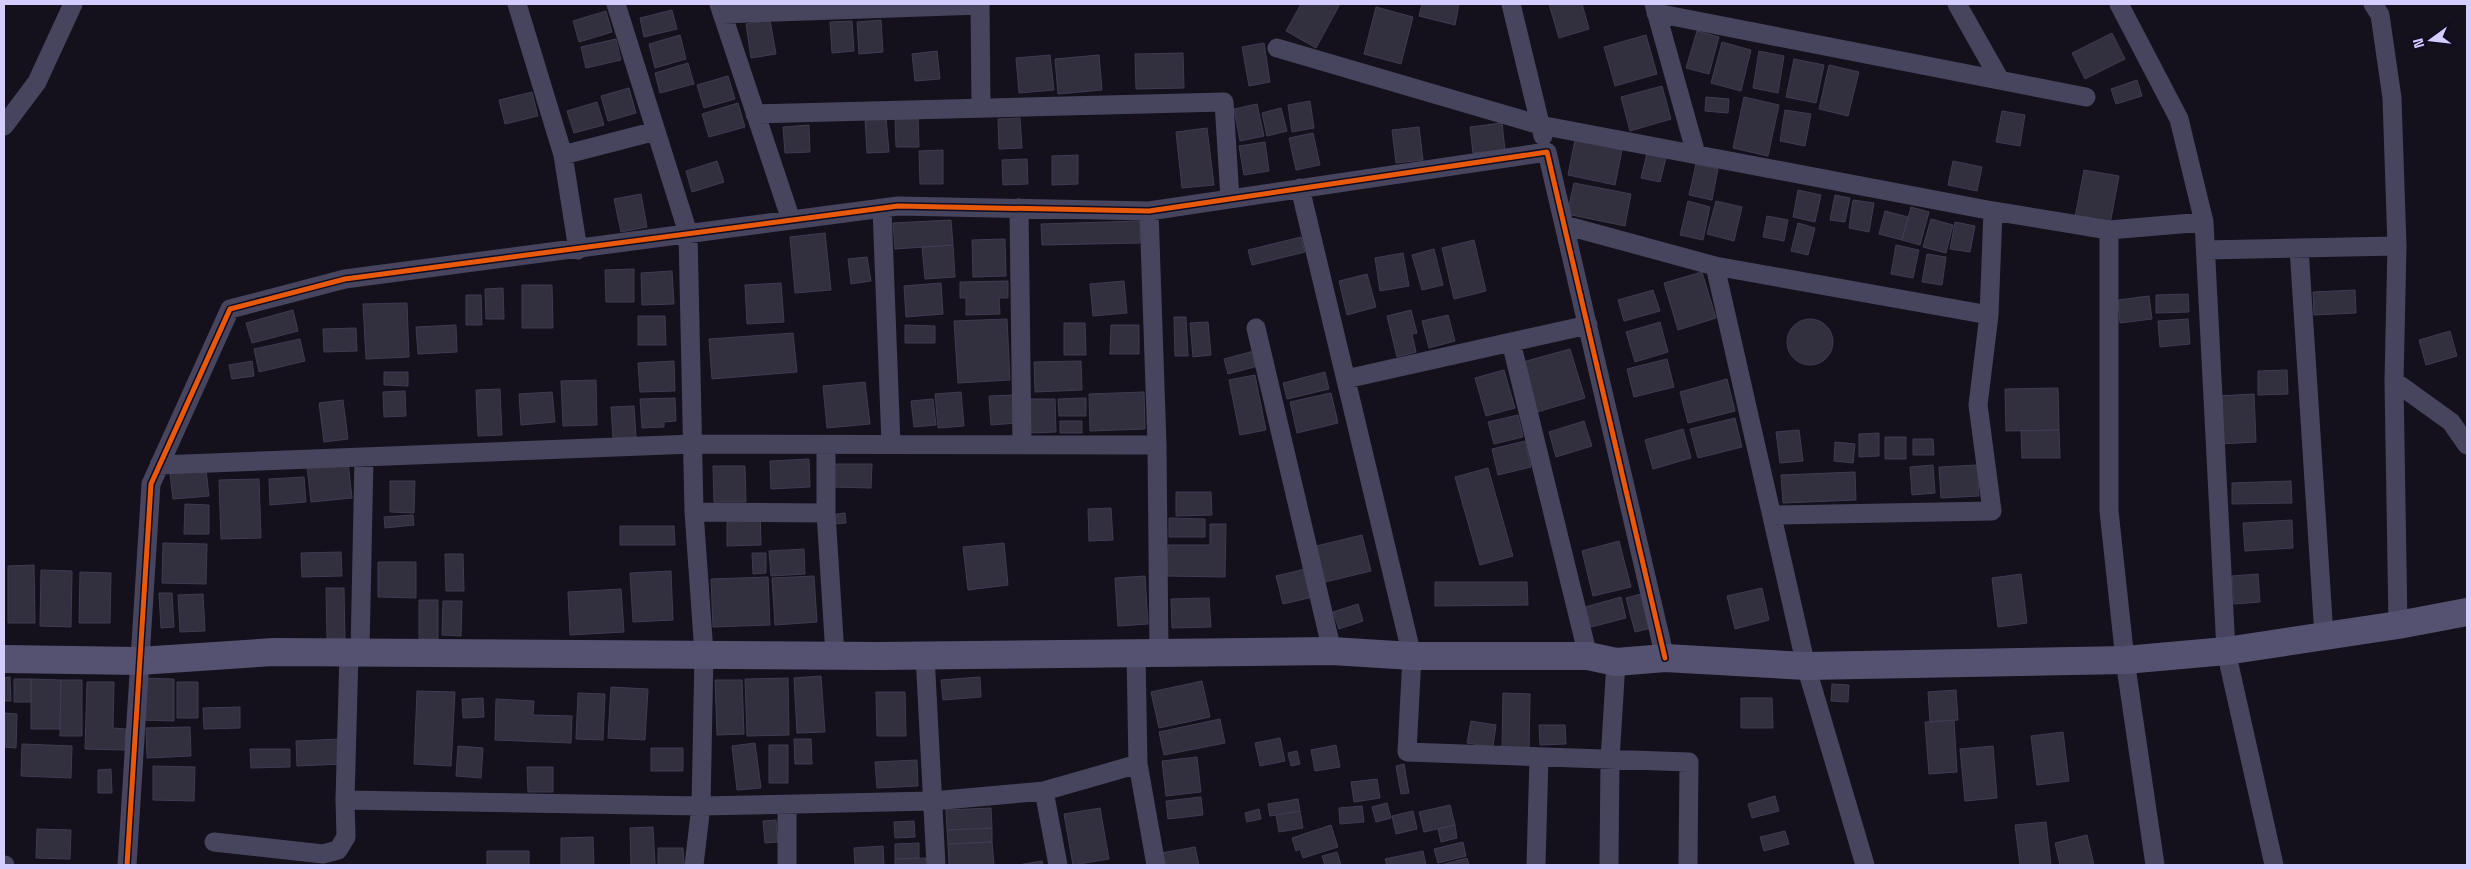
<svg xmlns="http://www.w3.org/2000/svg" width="2471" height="869" viewBox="0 0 2471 869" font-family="'Space Grotesk',sans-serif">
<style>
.building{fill:#322f3f;stroke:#403b51}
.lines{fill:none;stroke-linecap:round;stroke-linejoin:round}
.minor{stroke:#47455e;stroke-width:19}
.secondary{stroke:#555271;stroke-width:28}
.cycleway-casing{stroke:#110c22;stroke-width:8}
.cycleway{stroke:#e8590c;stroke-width:5}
</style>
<rect width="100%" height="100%" fill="#14111d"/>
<path class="building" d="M1301,4H1340L1316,48L1286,31Z
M1422,4H1459L1455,25L1419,16Z
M1549,4H1582L1589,29L1559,38Z
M1376,7L1413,17L1401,64L1364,54Z
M672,10L677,29L644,37L640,18Z
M606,11L612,32L579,42L573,21Z
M770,20L776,54L751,58L746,24Z
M881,20L883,52L859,54L857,22Z
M852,21L854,51L832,53L830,22Z
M1697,31L1719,37L1709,74L1686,68Z
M2112,33L2125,59L2085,79L2072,53Z
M680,35L686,59L655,68L649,44Z
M1646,35L1657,74L1615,86L1604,47Z
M616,39L621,60L586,68L581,47Z
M1722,42L1751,50L1741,91L1711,83Z
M1264,43L1270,82L1249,86L1242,47Z
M937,51L940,79L915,81L912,54Z
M1759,51L1784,56L1778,93L1753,88Z
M1183,53L1184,88L1136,89L1135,54Z
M1050,55L1054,90L1019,93L1016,58Z
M1099,55L1102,90L1058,94L1055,59Z
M1794,59L1824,65L1816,103L1786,97Z
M688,63L694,84L660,93L655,73Z
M1829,65L1859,72L1848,116L1819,109Z
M728,76L735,99L704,108L697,85Z
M2137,80L2142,96L2116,104L2111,89Z
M1662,86L1671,119L1630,131L1621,97Z
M629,88L636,113L608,121L601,96Z
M532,92L538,116L505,124L499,100Z
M1706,97L1729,99L1728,113L1705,111Z
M1744,97L1779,105L1768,156L1733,148Z
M1310,101L1314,128L1292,132L1288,105Z
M597,102L604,125L574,133L567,111Z
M738,103L745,127L709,137L702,114Z
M1257,104L1264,136L1240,141L1234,109Z
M1281,108L1287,131L1267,136L1262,113Z
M1785,110L1811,114L1805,146L1780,141Z
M2002,111L2025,115L2020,146L1996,142Z
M886,117L889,152L867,153L865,118Z
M918,117L919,147H896L895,118Z
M1020,118L1022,148L999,149L998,119Z
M1502,123L1505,150L1473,153L1470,127Z
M809,125L810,152L785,153L783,127Z
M1419,127L1423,160L1396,163L1392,130Z
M1207,128L1214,185L1182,188L1176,132Z
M1313,133L1320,165L1296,170L1289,138Z
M1575,140L1622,150L1615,185L1568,175Z
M1265,142L1269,171L1244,175L1239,146Z
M1648,149L1667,154L1660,182L1641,178Z
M943,150V184H920L919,151Z
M1078,155V184L1052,185V156Z
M1027,159L1028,184L1003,185L1002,160Z
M717,161L724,182L692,192L686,171Z
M1953,161L1982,167L1977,191L1948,185Z
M1696,164L1718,169L1712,200L1689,195Z
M2084,170L2119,176L2110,224L2075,217Z
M1574,183L1631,194L1625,226L1567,214Z
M1798,190L1821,195L1815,222L1793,217Z
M641,194L647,227L621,232L614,199Z
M1835,195L1850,198L1845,222L1830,220Z
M1853,200L1874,203L1869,232L1849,228Z
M1688,201L1710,207L1703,240L1680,235Z
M1716,201L1742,207L1734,241L1707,234Z
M1911,207L1929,212L1920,245L1902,240Z
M1885,211L1908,217L1902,240L1879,234Z
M1767,216L1788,220L1784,241L1763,237Z
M1931,219L1953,225L1946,253L1923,247Z
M951,220L953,245L895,249L893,223Z
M1140,221V243L1042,245L1041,224Z
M1955,222L1975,226L1970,252L1950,249Z
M1798,223L1815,228L1808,255L1791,251Z
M825,233L831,290L795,293L790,237Z
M1301,237L1305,252L1252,265L1248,250Z
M1005,239L1006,276L973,277L972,240Z
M1474,240L1486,291L1454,299L1442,248Z
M953,245L955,277L925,279L922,247Z
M1896,245L1919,250L1913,278L1891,274Z
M1434,249L1443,285L1422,290L1412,255Z
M1403,253L1409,286L1380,291L1375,258Z
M1927,254L1946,257L1942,285L1922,282Z
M867,257L871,281L851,284L848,259Z
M634,269V302H606L605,270Z
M672,271L674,304L642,305L641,273Z
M1702,272L1716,318L1678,330L1664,283Z
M1367,274L1376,307L1347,315L1339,281Z
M1008,281V298H999L1000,314L966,315V298H960V282Z
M1124,281L1127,313L1093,316L1090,284Z
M781,283L784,322L747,324L745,285Z
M941,283L943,314L906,317L904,286Z
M522,285H552L553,328H522Z
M503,288L504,319H486L485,289Z
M1653,290L1660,311L1624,321L1618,300Z
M2355,290L2356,313L2314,315L2313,292Z
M2188,294L2189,312L2156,313V295Z
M466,295H481L482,325H466Z
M2149,296L2152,319L2120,323L2118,300Z
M407,303L409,357L366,359L363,304Z
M293,310L298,331L252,343L246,323Z
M1411,310L1417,333L1412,334L1416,352L1397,357L1387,316Z
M1448,315L1455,341L1429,348L1422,321Z
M638,316H665L666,345H638Z
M1174,317H1186L1188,356H1175Z
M1787 342a23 23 0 1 1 46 0a23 23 0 1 1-46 0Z
M1007,319L1010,380L958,383L954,321Z
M2188,319L2190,344L2160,347L2158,321Z
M1208,322L1211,355L1193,357L1190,323Z
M1660,322L1668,352L1635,362L1626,332Z
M1064,323H1085L1086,355H1064Z
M456,325L457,352L418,354L416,327Z
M905,325L935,326V343H905Z
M1111,325H1139V354H1110Z
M356,328L357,351L324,352L323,329Z
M2450,331L2457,356L2426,365L2419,340Z
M793,333L797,372L712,379L709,339Z
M300,339L305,361L259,372L254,349Z
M1570,349L1585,398L1537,412L1523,362Z
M1254,351L1258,366L1228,374L1224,359Z
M1667,359L1674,387L1634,397L1627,369Z
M252,361L254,376L232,379L229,365Z
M674,361L675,391L640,392L638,363Z
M1081,361L1082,390L1035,392L1034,362Z
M1504,370L1515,408L1486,416L1475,378Z
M2287,370L2288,394L2258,395V371Z
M384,372H408V386L384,385Z
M1325,372L1329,389L1287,399L1283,383Z
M1255,375L1266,430L1240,435L1229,380Z
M1727,379L1735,411L1688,423L1680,392Z
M596,380L597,425L563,426L561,381Z
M865,382L870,424L827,428L823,386Z
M2058,388L2059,430L2006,431L2005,389Z
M500,389L502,435L478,436L476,390Z
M405,391L406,416L384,417L383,392Z
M552,392L555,422L521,425L519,394Z
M961,392L964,426L938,428L935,394Z
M1144,392L1145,429L1090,431L1089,394Z
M1331,393L1338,423L1297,433L1290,402Z
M2254,394L2256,442L2220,444L2218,396Z
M1015,395L1017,423L991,425L989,396Z
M675,398L676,421L664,422V427L642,428L640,399Z
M1086,398V416H1059L1058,399Z
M933,399L936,425L914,427L911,401Z
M1028,399H1055L1056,432L1029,433Z
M343,400L348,439L324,442L319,403Z
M634,406L636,437L613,438L611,407Z
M1518,415L1523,437L1494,444L1488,422Z
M1735,418L1742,447L1698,458L1690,429Z
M1060,421H1082V433H1060Z
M1584,421L1592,446L1556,457L1549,432Z
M1683,429L1691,458L1653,469L1645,440Z
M1799,430L1803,461L1780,463L1776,432Z
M2059,430L2060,458H2022L2021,431Z
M1879,433V456L1859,457V434Z
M1885,437H1906V459H1885Z
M1913,439H1933L1934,455H1913Z
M1525,441L1531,467L1498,475L1492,449Z
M1835,442L1855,444L1853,463L1834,461Z
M809,459L810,487L771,489L770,461Z
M348,462L352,498L311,502L307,466Z
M833,464H872L871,488L833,487Z
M1933,465L1935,493L1912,495L1910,467Z
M1977,465L1979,496L1941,498L1939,467Z
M713,466H745L746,502H714Z
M1488,468L1513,556L1480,565L1455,477Z
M206,470L209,496L173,499L170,474Z
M1855,472L1856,500L1783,503L1781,475Z
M304,477L306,502L270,505L269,479Z
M259,479L261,538L221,539L219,480Z
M390,481H415L414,513L390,512Z
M2291,481L2292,503L2232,504V483Z
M1176,492H1211L1212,515L1176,516Z
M185,504L209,505V534H184Z
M1111,508L1113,540L1089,541L1088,509Z
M727,510H760L761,545L727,546Z
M845,513L846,523L831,524L830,515Z
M413,515L414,525L385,528L384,517Z
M1169,518L1205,519V537H1169Z
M2292,520L2293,548L2245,551L2243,523Z
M1210,524H1226L1225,577L1167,576L1168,545H1210Z
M620,526H674L675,545H620Z
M1362,535L1371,571L1321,583L1312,547Z
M1619,541L1631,587L1593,596L1582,551Z
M163,543L207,544L206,584L162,583Z
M1004,543L1008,585L968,590L963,547Z
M804,549L805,574L771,576L769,551Z
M341,552L342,576L302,577L301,553Z
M752,553H766V573L753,574Z
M445,554H463L464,591H446Z
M378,562H416V598L378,597Z
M34,565L35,623H8V566Z
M1305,569L1313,597L1283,604L1276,576Z
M41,570L72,571L71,627L40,626Z
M671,571L673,620L633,622L630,573Z
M80,572L111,573L110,623H79Z
M2021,574L2027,623L1998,627L1992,578Z
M2258,574L2260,602L2234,604L2232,576Z
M814,576L817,622L775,625L772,578Z
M1145,576L1148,624L1118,626L1115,578Z
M768,577L770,625L713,627L711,579Z
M1435,582H1527L1528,605L1435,606Z
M326,588H344L345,639H327Z
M1762,588L1769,620L1735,629L1727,596Z
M621,589L624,632L570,635L568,592Z
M159,593H172L174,627L161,628Z
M203,594L205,631L180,632L178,595Z
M1641,594L1651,628L1635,632L1626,598Z
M1621,597L1626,618L1591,627L1585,607Z
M1209,598L1211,627L1172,628L1171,599Z
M419,600H438V639H419Z
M443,601H462L461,636L442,635Z
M1358,604L1363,621L1339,629L1333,612Z
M821,676L825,732L797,733L794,678Z
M10,677L11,701H4V678Z
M980,677L981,697L943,700L941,680Z
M142,678L174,679V721L141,720Z
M788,678L789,735L747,736L745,679Z
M14,679H31V702H14Z
M31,679L61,680L60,729H31Z
M61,680H82V736H60Z
M715,680H742L744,734L717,735Z
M1202,681L1210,717L1159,728L1151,692Z
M87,682H114L113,728L126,729L125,750L85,749Z
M177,682H198V718H177Z
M1832,684L1849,685L1848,702L1831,701Z
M611,687L648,689L645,740L608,738Z
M1956,690L1958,720L1930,722L1928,692Z
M417,691L455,692L451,766L414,764Z
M876,692H905L906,736H877Z
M578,693L605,694L603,740L576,739Z
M1503,693L1530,694L1529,749L1502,748Z
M483,698L484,717L463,718L462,699Z
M1741,698H1772L1773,728H1741Z
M496,699L534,701L533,715L572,716L571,743L495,740Z
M240,707V728L204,729L203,708Z
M4,713L17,714L16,748L4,747Z
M1220,719L1225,743L1164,755L1159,732Z
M1954,720L1957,772L1929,774L1925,722Z
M1471,721L1496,725L1493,747L1467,743Z
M1539,725H1565L1566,744L1540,745Z
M190,727L191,756L147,758L146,728Z
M2063,732L2069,781L2037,785L2031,736Z
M1280,738L1285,761L1260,766L1255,743Z
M340,739L342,764L297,766L296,741Z
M794,739H811L812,764H795Z
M755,743L761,788L737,790L732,746Z
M22,744L72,746L71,778L21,776Z
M769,745H788V783H769Z
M1336,745L1340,767L1315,771L1311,750Z
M458,746L483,748L481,778L456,776Z
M1993,746L1997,798L1965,801L1960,749Z
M651,748H683V771H651Z
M250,749H290V767L251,768Z
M1297,751L1300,764L1291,766L1288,753Z
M1197,757L1201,792L1166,796L1162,761Z
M917,760L918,786L877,788L875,762Z
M1404,764L1409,793L1401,794L1396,766Z
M153,766L195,767L194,801L153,800Z
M527,767H553V792H528Z
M111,769L112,793H98V770Z
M1377,779L1380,798L1354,802L1351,782Z
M1775,796L1779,811L1752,818L1748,804Z
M1201,797L1203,815L1168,819L1166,801Z
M1298,799L1300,811L1270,816L1268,804Z
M1387,803L1391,818L1376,822L1372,807Z
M1450,805L1455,825L1424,832L1419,812Z
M1362,806L1364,822L1340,824L1339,808Z
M991,808L992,828L947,830L946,810Z
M1100,808L1109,859L1073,865L1064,814Z
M1259,809L1261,819L1247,822L1245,813Z
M1300,811L1303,828L1279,832L1276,815Z
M1413,811L1417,829L1396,834L1392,816Z
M776,820L778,842L765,843L763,821Z
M914,821L915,837L895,838L894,822Z
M2046,822L2051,865H2020L2015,825Z
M1331,825L1338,847L1303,858L1300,849L1296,851L1292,838Z
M1455,825L1457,838L1441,842L1438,829Z
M653,827L655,865H631L630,828Z
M992,828V842L948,844L947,830Z
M37,829L71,830L70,859L36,858Z
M1785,831L1789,844L1764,851L1760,837Z
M2087,835L2094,865H2060L2055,843Z
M593,837L594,865H561V838Z
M992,842L994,865H949L948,844Z
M1463,842L1466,856L1438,863L1434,849Z
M919,843V858L895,859V844Z
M883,846L884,865H855L854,848Z
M1195,847L1199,865H1164L1161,853Z
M658,848H683L684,865H658Z
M487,851H529V865H487Z
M1423,851L1426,865H1387L1385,859Z
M1337,852L1341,865H1325L1322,856Z
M926,858V865H895V859Z
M1467,858L1469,865H1441Z
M1042,861L1043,865H1018Z"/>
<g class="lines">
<path class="minor" d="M517,4L563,155L656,131
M616,4L688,233L694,512L704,653L701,806L694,865
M719,4L791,220
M980,4L981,108
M1511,4L1543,136
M1654,4L1696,154
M1957,4L2000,80
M2119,4L2179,119L2204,222
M2373,4L2380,15L2392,98L2397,246L2394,381L2398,625
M1656,13L2086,97
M722,14L980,5
M1277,48L1540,125L1993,211L2109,230
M755,114L1224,102L1230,199
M4,126L37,82L73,4
M563,155L578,250
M1300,188L1412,656L1407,752L1689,762L1688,865
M882,208L891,444
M1019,208L1022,445
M1149,211L1157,445L1159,654
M1564,225L1715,266L1806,666L1865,865
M2299,248L2324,636
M2206,250L2397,246
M1715,266L1989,315L1993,211
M1256,328L1332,651
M1511,342L1588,656
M1346,379L1588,325
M2394,381L2451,422L2467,445
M826,445V513L835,655
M159,465L693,444L1157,445
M694,512L826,513
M1772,515L1992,511L1978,405L1989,315
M360,652L364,457
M349,653L345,800L701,806L933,801L1044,791L1058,865
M1136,654L1138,764L1156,865
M925,655L936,865
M1044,791L1138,764
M214,842L323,854L338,850L346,837L345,800
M4,865H5
M127,865L151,484L230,309L345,279L898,206L1149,211L1547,152L1665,658
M787,865V804
M1536,865L1539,757
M1609,865L1610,760L1616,662
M2155,865L2125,660L2109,511V230L2204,222L2226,651L2274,865"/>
<path class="secondary" d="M4,659L139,661L274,652L879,656L1332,651L1412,656H1588L1616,662L1665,658L1806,666L2125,660L2226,651L2398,625L2467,612"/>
<g class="cycleway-casing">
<path id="cycleway" d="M127,865L151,484L230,309L345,279L898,206L1149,211L1547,152L1665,658"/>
</g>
<use href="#cycleway" class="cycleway"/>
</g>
<rect width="2471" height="869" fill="none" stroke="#d4cdff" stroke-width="10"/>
<g transform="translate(2431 40) rotate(255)" stroke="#110c22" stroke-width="4" paint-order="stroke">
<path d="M0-4L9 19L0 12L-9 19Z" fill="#d4cdff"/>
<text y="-8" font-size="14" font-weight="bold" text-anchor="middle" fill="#d4cdff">N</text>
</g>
</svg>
